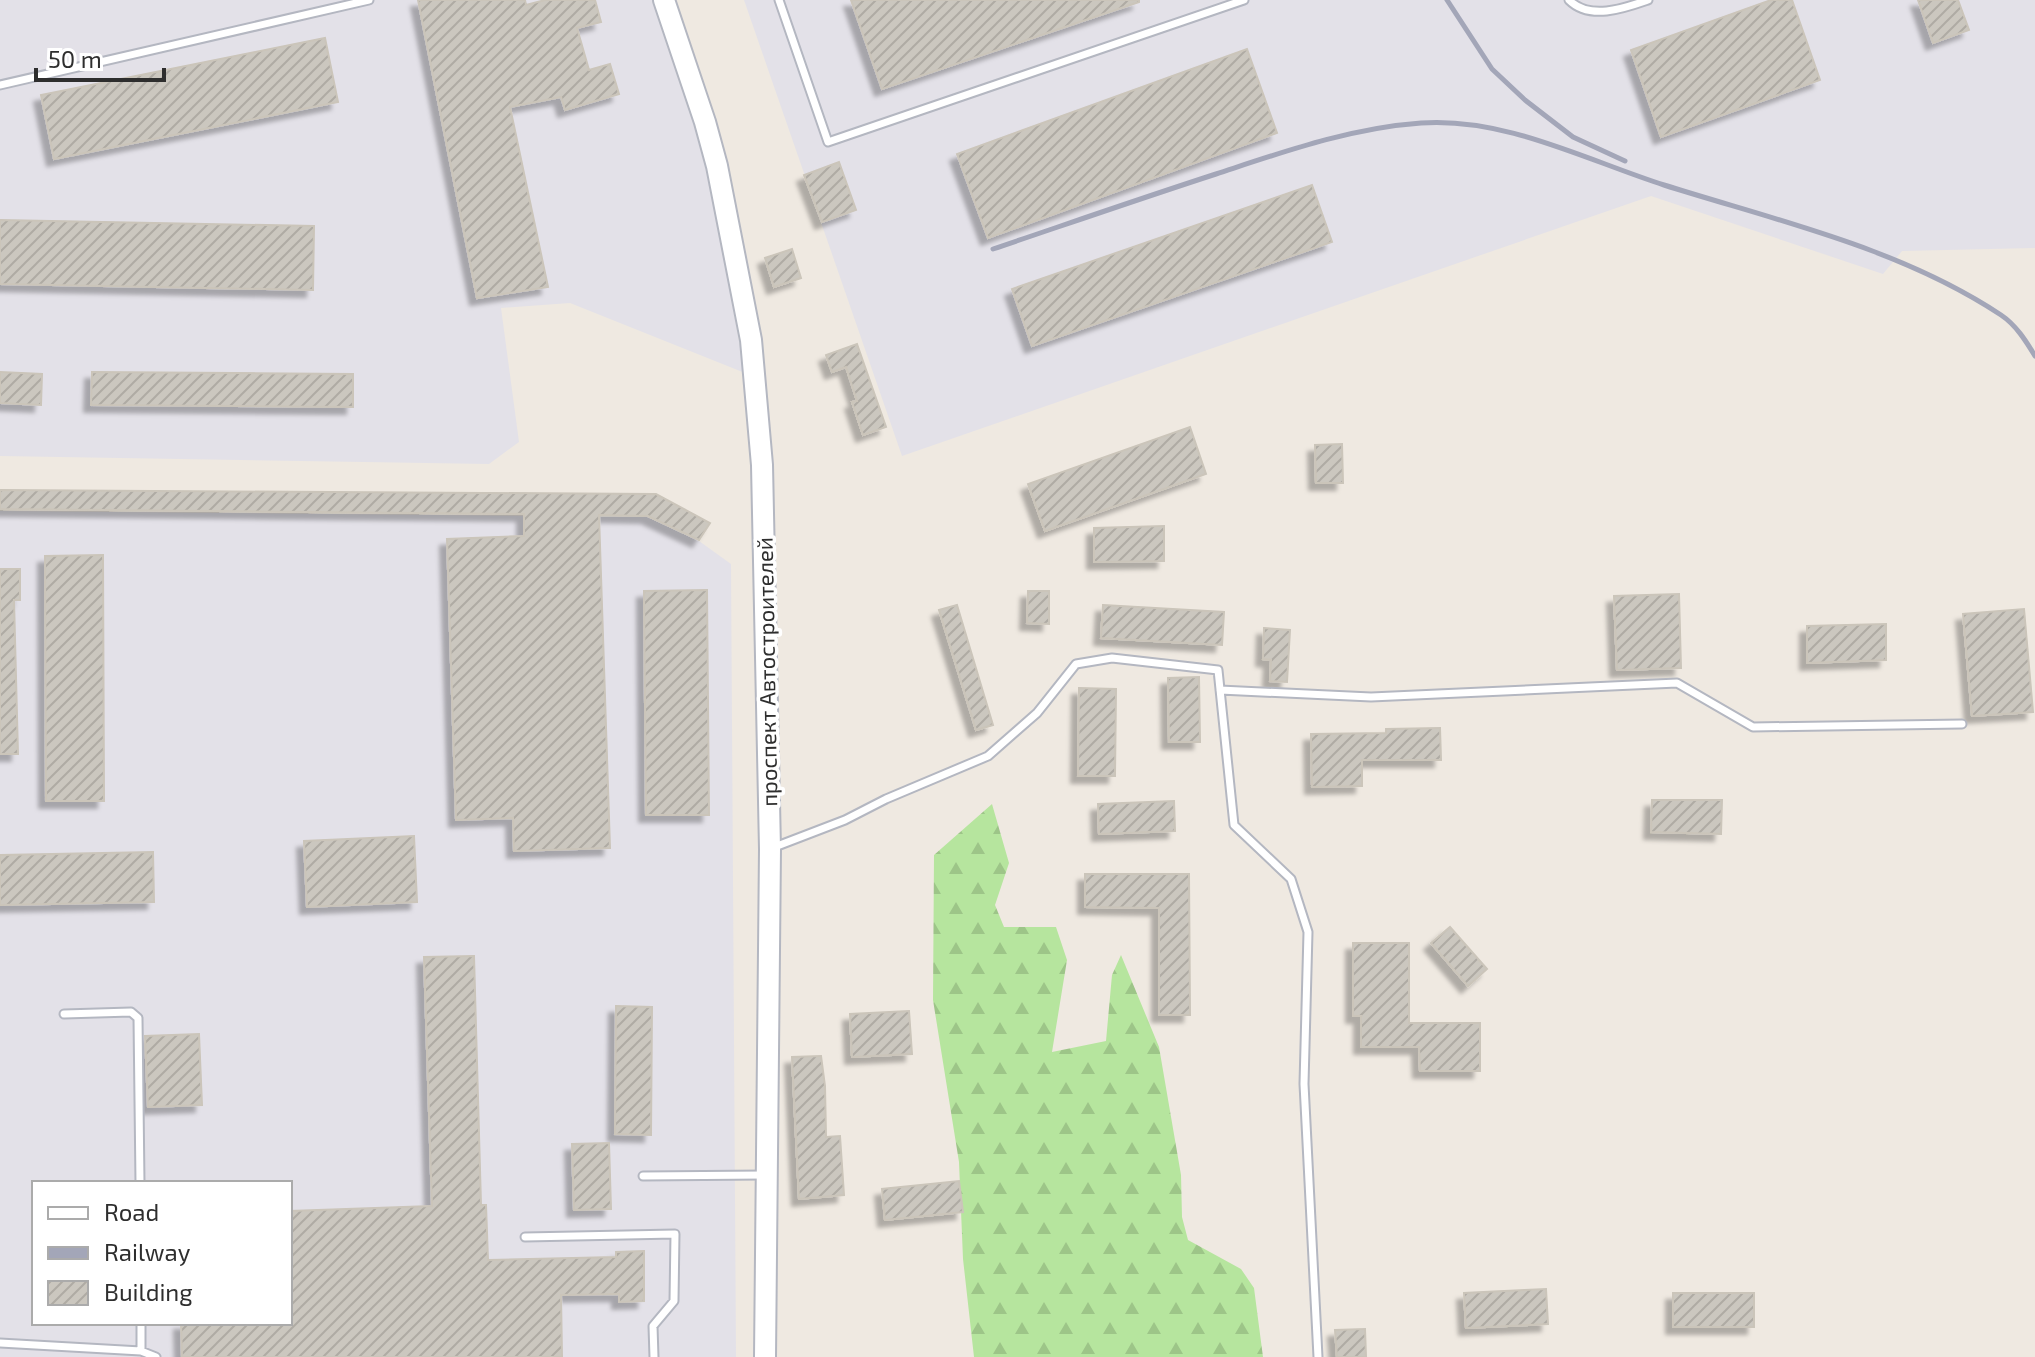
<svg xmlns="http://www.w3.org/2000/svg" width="2035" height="1357" viewBox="0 0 2035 1357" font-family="'Exo 2',sans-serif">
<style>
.industrial{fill:#e3e1e8;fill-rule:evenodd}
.forest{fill:url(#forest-firs)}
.building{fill:url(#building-hatch);stroke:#cbc5ba;stroke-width:2;filter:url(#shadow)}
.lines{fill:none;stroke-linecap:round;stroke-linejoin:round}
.service-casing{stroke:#b4b7c1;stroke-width:11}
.secondary-casing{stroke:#b4b7c1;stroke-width:24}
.service{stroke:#fff;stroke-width:7}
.secondary{stroke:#fff;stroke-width:20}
.rail{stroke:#a3a6b8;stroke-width:5}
.labels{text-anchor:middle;stroke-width:7;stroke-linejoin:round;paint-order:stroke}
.street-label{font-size:22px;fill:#2e2e2e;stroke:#fff}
</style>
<defs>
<pattern id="forest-firs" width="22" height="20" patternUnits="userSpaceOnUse" patternTransform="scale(2)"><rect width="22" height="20" fill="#b6e59e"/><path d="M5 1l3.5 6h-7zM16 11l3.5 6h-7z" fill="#9dc588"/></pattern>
<pattern id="building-hatch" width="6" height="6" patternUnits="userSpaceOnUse" patternTransform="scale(2)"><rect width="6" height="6" fill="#cbc7bf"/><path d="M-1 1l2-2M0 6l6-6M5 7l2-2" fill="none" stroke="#afaba4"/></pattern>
<filter id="shadow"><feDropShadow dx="-7" dy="7" stdDeviation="2" flood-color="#0004"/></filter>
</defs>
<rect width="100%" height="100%" fill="#efe9e1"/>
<path class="industrial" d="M0,0H652L703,146L745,373L570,303L501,308L519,442L489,464L0,456Z
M744,0H2035V248L1902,251L1883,274L1651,196L902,456Z
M0,511L647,517L699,541L731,564L736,1357H0ZM34,1183H290V1323H34Z"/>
<path class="forest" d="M992,804L1009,863L995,905L1004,927H1056L1067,960L1052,1052L1106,1041L1112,975L1121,955L1159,1047L1181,1175L1182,1217L1188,1240L1241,1269L1254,1288L1263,1357H974L963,1259L959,1162L933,1000L934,855Z"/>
<path class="building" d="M418,0H525L526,5L545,0H595L601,22L577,28L589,70L610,64L619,94L565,110L561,97L510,107L548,287L477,298Z
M851,0H1139V2L882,89Z
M1771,0H1792L1820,80L1661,137L1631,50Z
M1918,0H1958L1969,30L1933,43Z
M325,38L338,102L54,159L41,95Z
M1247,49L1277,133L988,238L957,154Z
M839,162L856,210L822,222L804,175Z
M1312,185L1332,242L1032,346L1012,289Z
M0,220L314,226L313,290L0,284Z
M792,249L801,278L774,287L765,258Z
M857,344L886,427L863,435L852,402L857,401L846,367L832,372L826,355Z
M0,372L42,374L41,405L0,403Z
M92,372L353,374V407L91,405Z
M1190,427L1206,474L1045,531L1028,484Z
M1342,444L1343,483H1316L1315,445Z
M0,490L656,494L710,523L699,540L648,516L599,515L610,848L514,851L513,818L456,820L447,539L524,536V514L0,509Z
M1164,526V561L1094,562V528Z
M103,555L104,801H46L45,556Z
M0,569H20V600H14L18,754H0Z
M707,590L709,815H646L644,591Z
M1028,591H1049V624L1027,623Z
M1679,594L1681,668L1617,670L1614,596Z
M957,605L993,725L976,730L939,610Z
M1103,605L1224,612L1222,645L1101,638Z
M2024,609L2033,712L1972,716L1963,614Z
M1886,624V660L1807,663V626Z
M1264,628L1290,630L1287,682L1270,681L1271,660L1263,659Z
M1199,677L1200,742H1169L1168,678Z
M1079,688L1116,689L1115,776H1078Z
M1440,728L1441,760H1362V786L1312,787L1311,734L1386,733V729Z
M1652,800H1722L1721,834L1651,832Z
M1174,801L1175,831L1099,834L1098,804Z
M414,836L417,902L307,907L304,841Z
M153,852L154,902L0,905V855Z
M1085,874H1189L1190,1015H1159V908L1085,907Z
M1450,927L1487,969L1468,986L1431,943Z
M1353,943H1409V1023H1480V1071H1420L1419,1047H1361V1016H1353Z
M474,956L481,1205H486L488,1260L616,1257V1252L644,1251V1301L619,1302V1294L561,1295L562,1357H182L181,1323H290V1211L432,1206L424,957Z
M616,1006L652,1007L651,1135L615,1134Z
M909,1011L912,1054L852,1057L850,1014Z
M199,1034L202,1105L148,1107L145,1036Z
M821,1056L825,1086L826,1137L840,1136L844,1195L799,1199L792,1057Z
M609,1143L611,1209L574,1210L572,1144Z
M959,1181L963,1212L885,1220L882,1189Z
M1546,1289L1548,1324L1466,1328L1464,1293Z
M1673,1293H1754V1327H1673Z
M1365,1329L1366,1357H1337L1335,1330Z"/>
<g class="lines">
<g class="service-casing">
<path id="service" d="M779,0L828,142L1244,0
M1569,0C1590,21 1625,8 1648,0
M0,85L369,0
M1220,690L1371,697L1677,683L1753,727L1962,724
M772,848L845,820L886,799L988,756L1037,713L1076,664L1112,658L1218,670L1234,825L1291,879L1308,932L1304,1084L1318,1357
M64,1014L131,1012L138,1018L140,1183
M643,1176L765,1175
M525,1237L675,1234L674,1301L653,1326L654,1357
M141,1323V1351
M0,1343L141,1351L156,1357"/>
</g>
<g class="secondary-casing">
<path id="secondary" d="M664,0L705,122L717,166L751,340L762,465L770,849L765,1357"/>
</g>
<use href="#service" class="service"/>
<use href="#secondary" class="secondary"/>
<path class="rail" d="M1447,0L1492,69L1525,100L1573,137L1625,161
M993,249C1067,224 1142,198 1216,174C1283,152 1350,128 1421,123C1505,117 1586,160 1664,185C1778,221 1900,248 2001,315C2016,325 2026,341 2035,356"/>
</g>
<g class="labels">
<g class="street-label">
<text transform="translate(767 672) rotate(-91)" y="8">проспект Автостроителей</text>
</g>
</g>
<rect x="32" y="1181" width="260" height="144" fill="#ffffff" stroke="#ababab" stroke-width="2"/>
<rect x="48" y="1207" width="40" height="12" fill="#ffffff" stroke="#ababab" stroke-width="2"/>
<text x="104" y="1221" font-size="24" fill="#2e2e2e">Road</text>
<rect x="48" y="1247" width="40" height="12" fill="#a3a6b8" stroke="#ababab" stroke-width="2"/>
<text x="104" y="1261" font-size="24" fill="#2e2e2e">Railway</text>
<rect x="48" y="1281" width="40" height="24" fill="url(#building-hatch)" stroke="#ababab" stroke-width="2"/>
<text x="104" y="1301" font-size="24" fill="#2e2e2e">Building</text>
<path d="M36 68v12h128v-12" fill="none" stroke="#2e2e2e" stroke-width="4"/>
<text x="48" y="68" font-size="24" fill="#2e2e2e" stroke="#ffffff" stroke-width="6" paint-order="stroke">50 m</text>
</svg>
